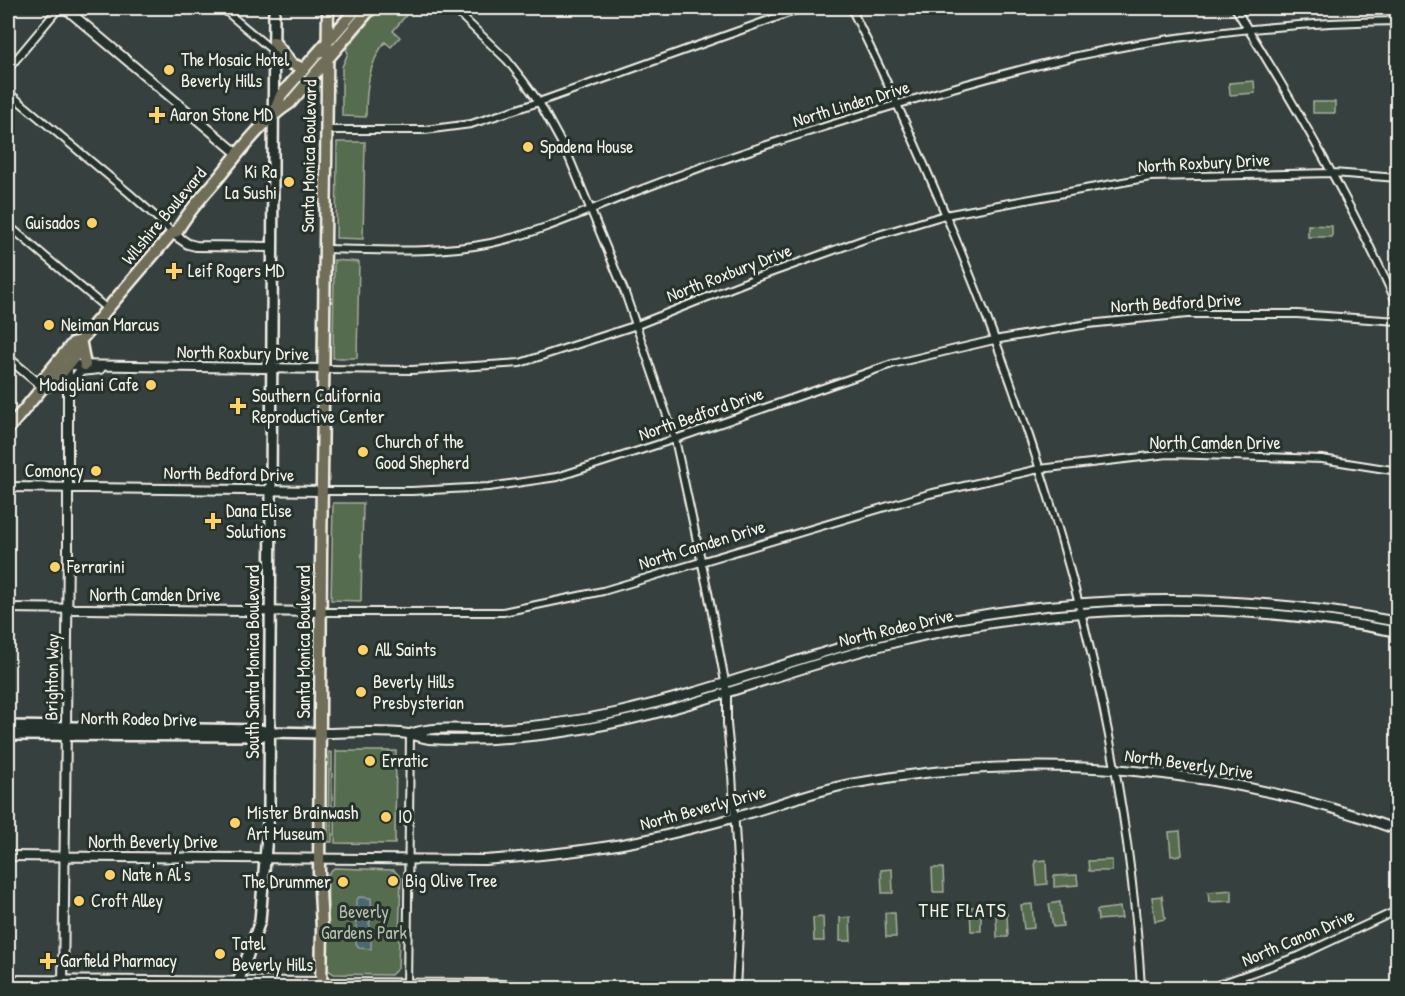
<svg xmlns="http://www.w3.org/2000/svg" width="1405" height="996" viewBox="0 0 1405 996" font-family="'Patrick Hand',sans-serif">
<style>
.green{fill:#576c50;stroke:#a6ae9c;stroke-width:1.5}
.water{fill:#4c6771;stroke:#8f9ea1;stroke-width:1.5}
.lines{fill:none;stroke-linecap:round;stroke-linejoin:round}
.minor-casing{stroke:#f4f1e8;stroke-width:10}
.tertiary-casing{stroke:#f4f1e8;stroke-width:12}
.secondary-casing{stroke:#f4f1e8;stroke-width:14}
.primary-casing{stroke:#f4f1e8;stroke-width:15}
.minor{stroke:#26332d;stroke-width:6}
.tertiary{stroke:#26332d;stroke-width:8}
.secondary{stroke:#26332d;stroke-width:9}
.primary{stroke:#706e59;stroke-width:10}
.poi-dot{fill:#ffd166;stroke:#26332d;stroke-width:2}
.labels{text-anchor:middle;stroke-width:6;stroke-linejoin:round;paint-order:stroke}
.poi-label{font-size:18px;fill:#f4f1e8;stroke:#26332d;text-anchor:start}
.street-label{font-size:18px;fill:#f4f1e8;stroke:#26332d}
.park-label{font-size:18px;fill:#b5bcab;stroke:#26332d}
.neighbourhood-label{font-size:20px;letter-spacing:1.5px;fill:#f4f1e8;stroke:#26332d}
</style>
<rect width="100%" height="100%" fill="#36403f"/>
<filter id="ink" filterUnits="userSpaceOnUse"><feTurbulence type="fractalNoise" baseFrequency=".0167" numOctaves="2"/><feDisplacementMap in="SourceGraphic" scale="12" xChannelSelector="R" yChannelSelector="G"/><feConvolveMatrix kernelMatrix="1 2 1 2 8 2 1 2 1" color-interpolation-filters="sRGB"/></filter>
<g filter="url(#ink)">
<path class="green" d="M380,8H412L393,31L400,37L391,47L385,42C368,64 366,91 366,117L342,116V67L348,53L346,49Z
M1254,81L1255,93L1230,95L1229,83Z
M1313,102H1335V113H1313Z
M337,142H365L363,239L336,238Z
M1308,225L1332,226V237H1308Z
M334,260L359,262L357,358H333Z
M333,503H363L361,601L331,600Z
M336,751H396L395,844L335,843Z
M329,752L332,753V842H328Z
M1180,831L1182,855L1171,856L1169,832Z
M1046,860L1047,884L1037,885L1035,861Z
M1112,860V871H1089L1088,861Z
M334,868L394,870L401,878L398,968L391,975L334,974L327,969L328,874Z
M932,868H943L944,892H933Z
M892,869L893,893H882L881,870Z
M1077,875L1078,885L1054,887V876Z
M1232,890V901L1209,902L1208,892Z
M1162,896L1165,919L1155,921L1152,897Z
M1060,902L1063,926L1053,927L1049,904Z
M1032,904L1034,928L1024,929L1021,905Z
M970,907H981V931H971Z
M1120,907L1122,918L1098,920L1097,910Z
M885,913H895L896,937H886Z
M996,913H1007L1008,937H997Z
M823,917L824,941H814L813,918Z
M850,917L851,941H840V918Z"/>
<path class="water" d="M359,897L371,898L372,917L369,923L371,929V949L359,948L356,943V901Z"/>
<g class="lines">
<g class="minor-casing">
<path id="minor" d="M222,8L273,51
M453,8L507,60L522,79L539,102L568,155L625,293L675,439L708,592L727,692V724L732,774L740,913L736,988
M851,8C999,307 1123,653 1141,988
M1235,8C1296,105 1350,200 1398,306
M8,69L59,8
M8,92L129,193L163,223L172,233
M326,130H425L471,124L539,102L803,8
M8,225L107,309
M325,249C380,250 437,254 491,243C539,233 586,211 632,193C678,175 726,158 773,143C891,106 1011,67 1132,45C1220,30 1308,22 1398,21
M323,369L412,370L520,363L637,325L756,278L865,239L945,215L1150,177L1333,173L1398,178
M322,491H412L489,487L557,477L675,439L892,364L994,340L1088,324L1187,314H1297L1398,321
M321,612H503L603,591L929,494L1039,469L1168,454L1322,459L1398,471
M321,982L484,983L573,988
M407,988L410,734
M1209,988L1299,956L1398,910"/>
</g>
<g class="tertiary-casing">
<path id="tertiary" d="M65,8L238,154
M172,233L188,244L196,246L273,247
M8,358L43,387
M72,387L73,380L80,371L100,369
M8,487L322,491
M8,608L321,612
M320,733C349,733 380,730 408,734C415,735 422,738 429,739C482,742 536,737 588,728C693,710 792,667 896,642C1060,602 1232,600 1398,632
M410,734C435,725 463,730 490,729C532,727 574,722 615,713C709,692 799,657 892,633C1057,592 1230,590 1398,622
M8,856L485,860C537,856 588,851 638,841C669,835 699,827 729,819C770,808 808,792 850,784C1033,750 1223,766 1398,830
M8,980L321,982
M63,988L68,549V365L323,369"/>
</g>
<g class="secondary-casing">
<path id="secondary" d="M8,726L261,730L269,732L320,733
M8,735L261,736L269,732
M236,988L260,921L269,810L274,8"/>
</g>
<g class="primary-casing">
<path id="primary" d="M274,42L292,64L304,69
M274,113L281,95L357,8
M81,344L85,365
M43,387L45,377L73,343L80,341L172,233L177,231C188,211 205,194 220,176C241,150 262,121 290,103L371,8
M8,429L43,387L53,383L68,365L79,351L80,341
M321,988L322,928L319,872L321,559L328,8"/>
</g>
<use href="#minor" class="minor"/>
<use href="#tertiary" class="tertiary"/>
<use href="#secondary" class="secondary"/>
<use href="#primary" class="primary"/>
</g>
</g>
<g class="poi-dot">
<circle cx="169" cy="70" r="6"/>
<path d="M154 106h6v6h6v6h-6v6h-6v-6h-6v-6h6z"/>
<circle cx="528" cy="147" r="6"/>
<circle cx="289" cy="182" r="6"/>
<circle cx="92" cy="223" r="6"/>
<path d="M171 262h6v6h6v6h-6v6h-6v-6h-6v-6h6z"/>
<circle cx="49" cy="325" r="6"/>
<circle cx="151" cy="385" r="6"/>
<path d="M235 397h6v6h6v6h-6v6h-6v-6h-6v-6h6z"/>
<circle cx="363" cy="452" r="6"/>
<circle cx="96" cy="471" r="6"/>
<path d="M210 512h6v6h6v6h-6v6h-6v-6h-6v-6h6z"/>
<circle cx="55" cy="567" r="6"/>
<circle cx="363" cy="650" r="6"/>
<circle cx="361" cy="692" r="6"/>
<circle cx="370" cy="761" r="6"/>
<circle cx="386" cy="817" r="6"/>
<circle cx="235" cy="823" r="6"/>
<circle cx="110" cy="875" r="6"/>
<circle cx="393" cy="881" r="6"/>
<circle cx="343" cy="882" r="6"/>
<circle cx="79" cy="901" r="6"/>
<circle cx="220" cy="954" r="6"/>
<path d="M45 952h6v6h6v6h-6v6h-6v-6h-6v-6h6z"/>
</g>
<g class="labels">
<g class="poi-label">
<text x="181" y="66">The Mosaic Hotel<tspan x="181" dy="21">Beverly Hills</tspan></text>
<text x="170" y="121">Aaron Stone MD</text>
<text x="540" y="153">Spadena House</text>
<text x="277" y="178" text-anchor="end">Ki Ra<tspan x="277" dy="21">La Sushi</tspan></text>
<text x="80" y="229" text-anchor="end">Guisados</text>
<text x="188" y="277">Leif Rogers MD</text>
<text x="61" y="331">Neiman Marcus</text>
<text x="139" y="391" text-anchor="end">Modigliani Cafe</text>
<text x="252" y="402">Southern California<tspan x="252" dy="21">Reproductive Center</tspan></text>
<text x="375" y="448">Church of the<tspan x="375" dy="21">Good Shepherd</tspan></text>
<text x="84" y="477" text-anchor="end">Comoncy</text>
<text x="226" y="517">Dana Elise<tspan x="226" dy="21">Solutions</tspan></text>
<text x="67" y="573">Ferrarini</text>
<text x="375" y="656">All Saints</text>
<text x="373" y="688">Beverly Hills<tspan x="373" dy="21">Presbysterian</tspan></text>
<text x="382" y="767">Erratic</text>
<text x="247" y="819">Mister Brainwash<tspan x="247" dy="21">Art Museum</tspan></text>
<text x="398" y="823">IO</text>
<text x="122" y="881">Nate'n Al's</text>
<text x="405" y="887">Big Olive Tree</text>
<text x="331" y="888" text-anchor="end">The Drummer</text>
<text x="91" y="907">Croft Alley</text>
<text x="232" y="950">Tatel<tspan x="232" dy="21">Beverly Hills</tspan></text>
<text x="60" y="967">Garfield Pharmacy</text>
</g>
<g class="street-label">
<text transform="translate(851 104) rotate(-17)" y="6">North Linden Drive</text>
<text transform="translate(309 156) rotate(-89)" y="6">Santa Monica Boulevard</text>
<text transform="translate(1204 163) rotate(-3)" y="6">North Roxbury Drive</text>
<text transform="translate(164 216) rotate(-50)" y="6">Wilshire Boulevard</text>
<text transform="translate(729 273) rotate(-21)" y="6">North Roxbury Drive</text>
<text transform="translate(1176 303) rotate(-3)" y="6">North Bedford Drive</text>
<text transform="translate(243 353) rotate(1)" y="6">North Roxbury Drive</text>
<text transform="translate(701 414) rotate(-19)" y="6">North Bedford Drive</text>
<text x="1215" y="449">North Camden Drive</text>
<text transform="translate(229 474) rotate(1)" y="6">North Bedford Drive</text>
<text transform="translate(702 545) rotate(-17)" y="6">North Camden Drive</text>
<text x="155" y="601">North Camden Drive</text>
<text transform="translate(896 628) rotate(-13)" y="6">North Rodeo Drive</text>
<text transform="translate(304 642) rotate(-90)" y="6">Santa Monica Boulevard</text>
<text transform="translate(253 662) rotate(-90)" y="6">South Santa Monica Boulevard</text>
<text transform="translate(52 677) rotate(-89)" y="6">Brighton Way</text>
<text transform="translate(139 719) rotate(1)" y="6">North Rodeo Drive</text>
<text transform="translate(1189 764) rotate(8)" y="6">North Beverly Drive</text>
<text transform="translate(703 808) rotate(-15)" y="6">North Beverly Drive</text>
<text x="153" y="848">North Beverly Drive</text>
<text transform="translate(1298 938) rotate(-23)" y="6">North Canon Drive</text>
</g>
<g class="park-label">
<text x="364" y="918">Beverly<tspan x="364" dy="21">Gardens Park</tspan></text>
</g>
<g class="neighbourhood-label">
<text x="963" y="917">THE FLATS</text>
</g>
</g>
<rect width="1405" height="996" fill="none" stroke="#26332d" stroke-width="30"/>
<rect x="15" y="15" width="1375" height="966" fill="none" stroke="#f4f1e8" stroke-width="2" filter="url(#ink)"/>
</svg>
